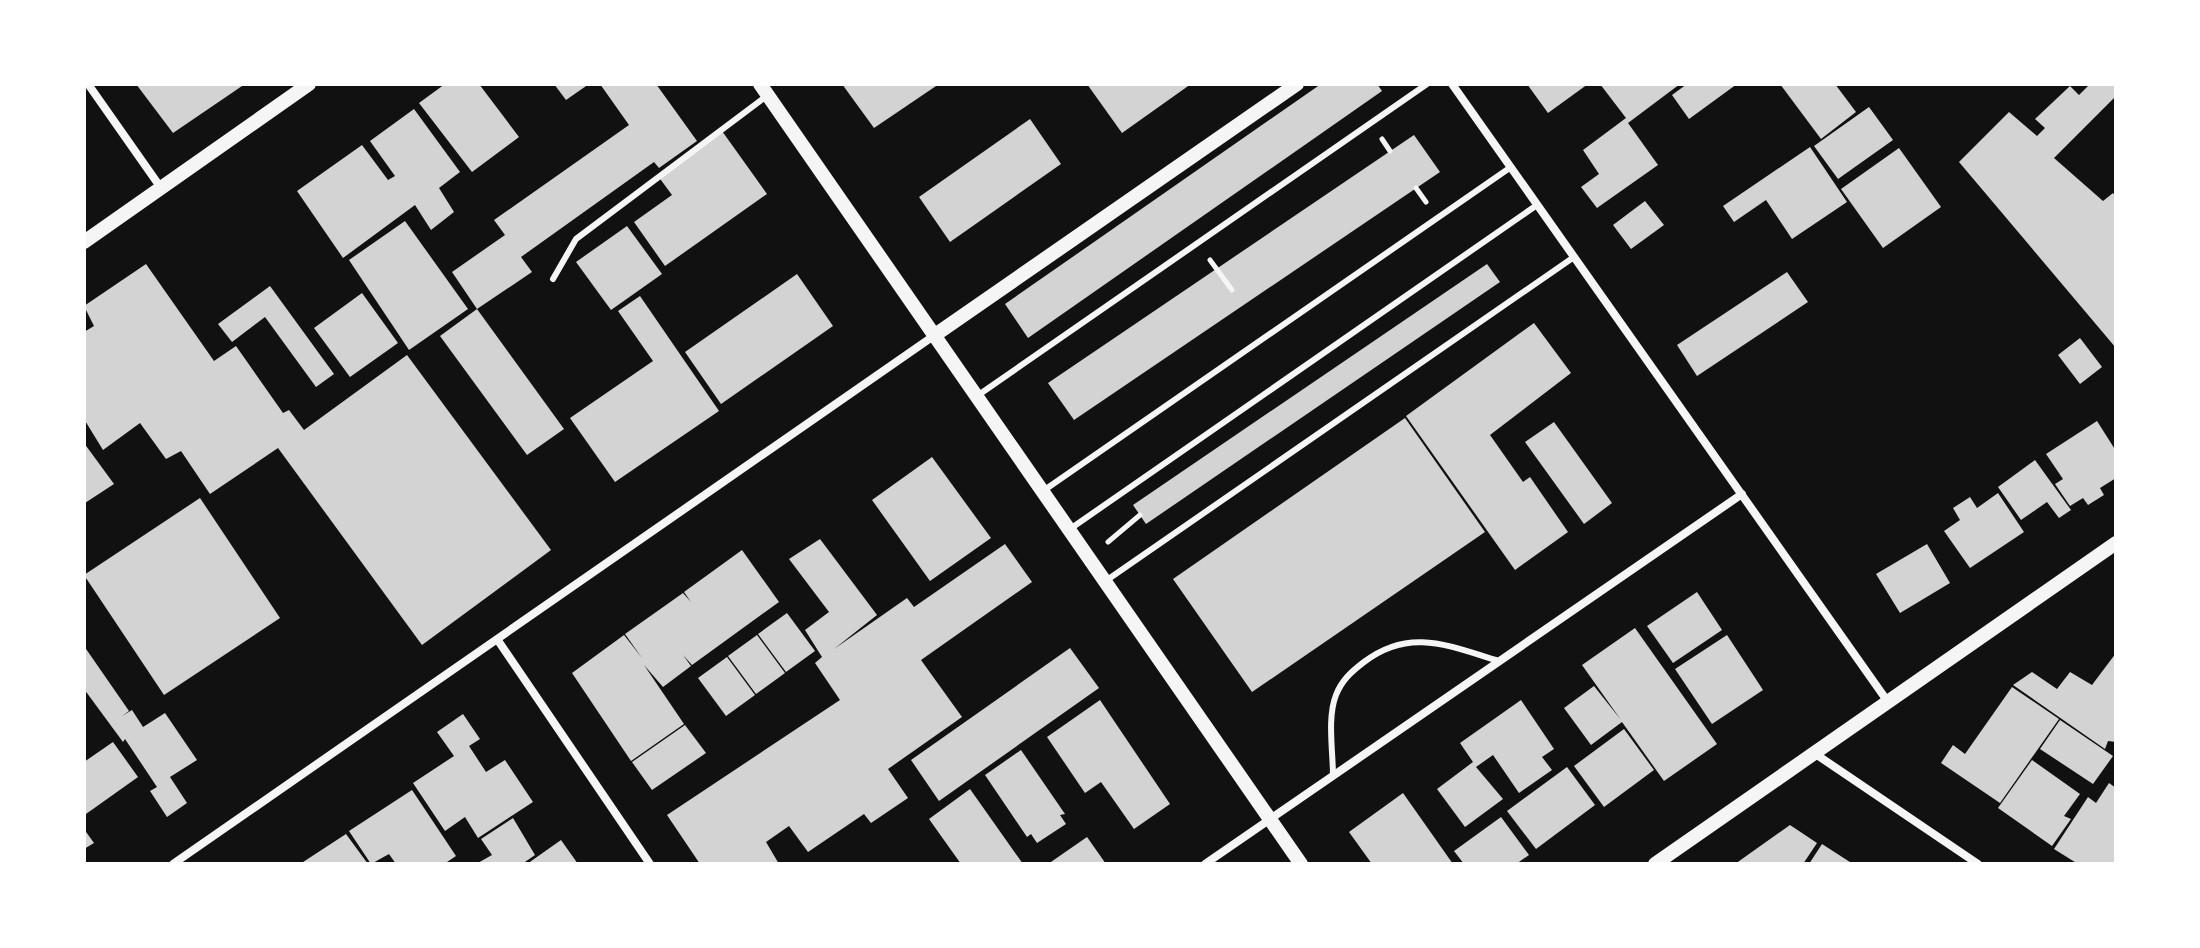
<svg xmlns="http://www.w3.org/2000/svg" width="2200" height="948" viewBox="0 0 2200 948" font-family="'Public Sans',sans-serif">
<style>
.building{fill:#d3d3d3}
.lines{fill:none;stroke-linecap:round;stroke-linejoin:round}
.path{stroke:#f5f5f5;stroke-width:5}
.service{stroke:#f5f5f5;stroke-width:6}
.minor{stroke:#f5f5f5;stroke-width:8}
.tertiary{stroke:#f5f5f5;stroke-width:14}
</style>
<rect width="100%" height="100%" fill="#111"/>
<path class="building" d="M136,84H245L173,133Z
M445,84H479L519,137L472,172L419,103Z
M554,84H589L566,100Z
M600,84H656L697,141L659,168L654,162L521,257L532,272L477,309L564,429L527,455L440,336L477,309L452,272L505,235L494,220L629,125Z
M842,84H939L874,128Z
M1087,84H1191L1122,133Z
M1321,84H1377L1382,91L1028,338L1005,304Z
M1527,84H1588L1548,113Z
M1600,84H1680L1628,123L1658,165L1597,208L1581,187L1599,174L1583,150L1626,118Z
M1687,84H1737L1689,119L1672,95Z
M1780,84H1835L1856,112L1821,139Z
M2090,84H2116V101L2114,98L2054,158L2103,201L2113,193L2116,197V348L1959,162L2009,112L2037,136L2045,128L2035,119L2070,86L2079,95Z
M1869,107L1893,140L1838,179L1814,146Z
M414,109L460,172L439,188L454,212L431,230L415,205L343,258L297,191L362,145L388,180L395,176L370,141Z
M1030,119L1061,164L950,242L919,197Z
M722,131L767,194L665,266L634,222L672,195L658,176Z
M1414,135L1440,172L1074,420L1048,383Z
M1810,147L1847,202L1792,239L1766,200L1734,222L1723,206Z
M1899,148L1941,207L1883,248L1841,189Z
M1645,201L1664,225L1631,249L1613,225Z
M405,221L468,309L409,350L349,260Z
M627,226L662,274L611,310L576,262Z
M146,264L214,361L236,346L283,413L289,410L304,430L407,355L551,550L422,645L278,448L210,494L181,451L166,459L140,423L103,450L84,419V332L94,326L84,306Z
M1487,264L1500,282L1146,524L1133,505Z
M1787,272L1808,302L1697,376L1677,345Z
M797,274L833,326L721,404L685,352Z
M270,286L334,374L316,387L265,317L232,342L218,324Z
M362,293L398,343L350,377L314,328Z
M640,296L719,411L615,482L570,418L653,361L618,311Z
M1534,323L1571,373L1490,435L1523,482L1530,477L1568,532L1515,570L1406,416Z
M2080,338L2102,367L2080,384L2058,355Z
M1405,418L1485,532L1252,692L1173,579Z
M2097,421L2116,451V478L2100,488L2104,495L2088,505L2083,498L2070,506L2055,484L2063,479L2046,454Z
M1554,422L1612,503L1584,524L1525,442Z
M84,443L114,484L85,503L84,501Z
M932,457L991,538L930,581L872,500Z
M2035,460L2071,510L2059,518L2047,502L2021,520L1998,487Z
M1998,493L2024,532L1970,568L1944,531L1960,520L1953,508L1970,497L1977,508Z
M200,498L280,618L164,695L84,575Z
M820,539L877,615L834,649L907,598L914,607L1005,544L1032,582L921,660L962,717L888,769L908,798L871,823L864,814L808,852L789,826L766,842L779,864H700L667,815L840,700L815,663L822,657L805,630L829,612L789,559Z
M1927,544L1950,583L1900,613L1876,574Z
M742,550L779,602L692,665L683,655L691,666L663,687L644,665L684,724L631,761L572,673L624,635L642,658L625,634L683,593L691,602L684,592Z
M1697,592L1722,630L1673,663L1647,626Z
M787,613L815,651L786,672L758,634Z
M1635,628L1717,744L1664,781L1622,722L1591,745L1564,708L1594,686L1621,720L1582,665Z
M757,635L785,673L756,694L728,656Z
M1727,635L1763,690L1712,724L1675,669Z
M84,646L129,711L122,716L132,710L143,727L165,713L197,760L170,777L187,803L167,817L150,791L157,787L125,739L123,742L84,689Z
M1070,648L1099,688L939,801L911,760Z
M2116,653V742L2108,741L2105,749L2013,685L2032,672L2057,689L2070,672L2092,685Z
M727,657L755,695L726,716L698,678Z
M2012,687L2059,719L2000,803L1941,763L1953,745L1965,754Z
M1100,700L1170,804L1134,829L1101,782L1085,793L1047,737Z
M1521,700L1554,749L1542,757L1552,770L1519,793L1493,755L1476,767L1503,799L1465,827L1437,789L1473,762L1460,743Z
M463,714L480,739L469,746L486,772L505,760L533,802L478,838L465,817L445,831L413,783L454,756L437,732Z
M2060,720L2113,756L2093,784L2040,749Z
M685,725L706,753L652,790L632,762Z
M1624,729L1654,770L1604,807L1574,766Z
M113,742L138,777L86,814L84,762Z
M1021,750L1065,814L1060,815L1066,824L1037,843L1031,834L1027,837L985,775Z
M2032,760L2080,794L2064,816L2071,819L2052,846L1998,808Z
M1567,767L1595,805L1536,849L1507,811Z
M2109,783L2116,788V864H2078L2054,849L2088,797L2096,803Z
M970,789L1023,864H961L929,819Z
M412,790L456,856L444,864H396L389,854L371,864L349,831Z
M1403,793L1453,864H1372L1349,832Z
M1501,817L1529,855L1516,864H1464L1454,851Z
M513,818L535,855L522,864H476L492,855L481,839Z
M1790,825L1817,843L1803,864H1735Z
M84,829L94,843L84,849Z
M346,834L368,864H300Z
M1087,837L1106,864H1048Z
M561,840L578,864H527Z
M1822,844L1853,864H1809Z"/>
<g class="lines">
<path class="path" d="M1382,139L1390,151
M1416,188L1426,202
M1210,260L1232,290
M1108,542L1140,515"/>
<path class="service" d="M553,279L576,239L768,95
M977,396L1427,84
M1043,491L1511,167
M1070,529L1537,205
M1107,580L1574,257
M1333,776C1333,751 1327,718 1336,695C1342,680 1351,672 1364,662C1410,627 1449,646 1499,661"/>
<path class="minor" d="M88,84L161,188
M1452,84L1888,702
M497,639L650,864
M1814,753L1978,864
M173,864L935,335
M1205,864L1742,494"/>
<path class="tertiary" d="M760,84L1301,864
M84,242L309,84
M935,335L1297,84
M1655,864L2116,543"/>
</g>
<rect width="2200" height="948" fill="none" stroke="#ffffff" stroke-width="172"/>
</svg>
